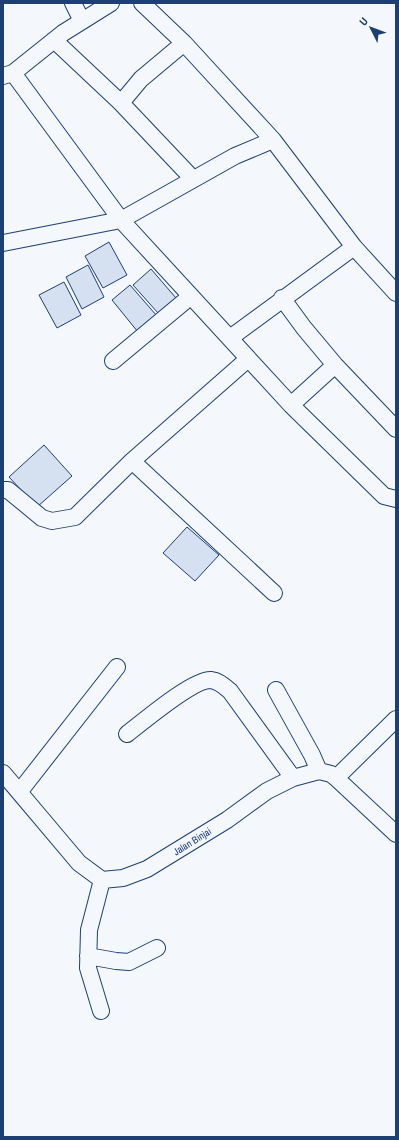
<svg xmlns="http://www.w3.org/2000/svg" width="399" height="1140" viewBox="0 0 399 1140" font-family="'Archivo Narrow',sans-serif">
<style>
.building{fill:#d5e0f0;stroke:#1d3f73}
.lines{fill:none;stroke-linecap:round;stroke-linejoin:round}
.minor-casing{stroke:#1d3f73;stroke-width:18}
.minor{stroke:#f4f7fb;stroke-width:16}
.labels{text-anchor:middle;stroke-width:3;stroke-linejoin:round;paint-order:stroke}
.street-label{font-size:10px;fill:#1d3f73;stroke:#f4f7fb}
</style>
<rect width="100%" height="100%" fill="#f4f7fb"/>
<path class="building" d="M109,242L127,275L103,288L85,256Z
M88,265L104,297L82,309L66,277Z
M151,269L176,298L158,313L133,285Z
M64,282L81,315L57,328L39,295Z
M130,285L157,316L138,332L112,300Z
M44,445L72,476L37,507L9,477Z
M187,527L219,555L195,581L163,553Z"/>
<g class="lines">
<g class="minor-casing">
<path id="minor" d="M73,3L82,21
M142,3L184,43L273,140L354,247L230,338
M54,40L121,103
M184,43L141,79L121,103L193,179
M13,73L63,33L111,3
M3,76L13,73L121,220L291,405L384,496L396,499
M3,243L121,220L235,156L273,140
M354,247L396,293
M282,298L304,328L335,365L291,405
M113,361L191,296
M335,365L396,429
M132,461L274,593
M3,490H8L42,518L52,521L75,517L132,461L248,359
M276,690L312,755L319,771
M127,734C144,721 193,679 211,680C219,681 224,686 230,691L293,778
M3,773L79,863L102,880L123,878L147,869L227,820L267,791L293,778L319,771L331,774L336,778L396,834
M336,778L396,719
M20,791L117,667
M88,956L116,961L129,962L157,948
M101,1011L88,968L89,930L102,880"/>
</g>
<use href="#minor" class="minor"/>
</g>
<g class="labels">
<g class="street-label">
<text transform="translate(192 841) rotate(-32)" y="4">Jalan Binjai</text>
</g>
</g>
<rect width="399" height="1140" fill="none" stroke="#1d3f73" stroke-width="8"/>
<g transform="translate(371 28) rotate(312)" stroke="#f4f7fb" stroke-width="3" paint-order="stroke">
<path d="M0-3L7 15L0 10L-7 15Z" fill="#1d3f73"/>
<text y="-6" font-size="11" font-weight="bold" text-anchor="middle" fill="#1d3f73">U</text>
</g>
</svg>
